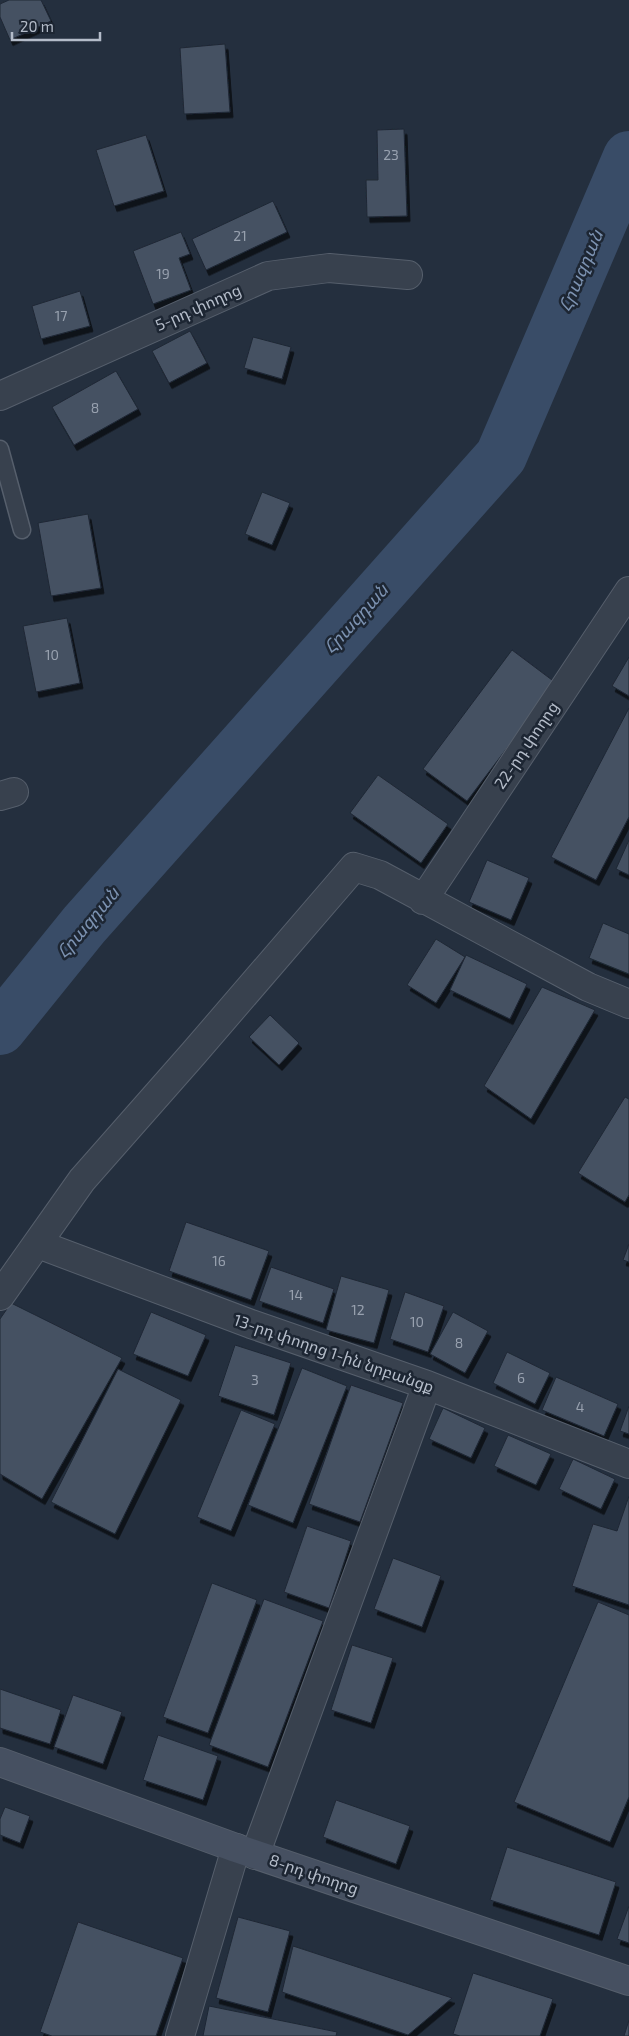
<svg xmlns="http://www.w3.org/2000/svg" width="629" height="2036" viewBox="0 0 629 2036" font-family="'Exo 2','Noto Sans Armenian',sans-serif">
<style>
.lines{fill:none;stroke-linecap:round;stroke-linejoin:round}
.river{stroke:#394c67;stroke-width:52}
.building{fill:#455162;stroke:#1f2835;filter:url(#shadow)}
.lane-casing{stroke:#565f6c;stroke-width:19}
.street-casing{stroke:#565f6c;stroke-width:30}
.secondary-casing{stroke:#565f6c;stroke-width:30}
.lane{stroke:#38414e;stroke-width:16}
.street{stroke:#38414e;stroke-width:28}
.secondary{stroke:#465061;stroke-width:28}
.labels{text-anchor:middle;stroke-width:5;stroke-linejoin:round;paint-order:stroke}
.number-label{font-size:14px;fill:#98a1af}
.street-label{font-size:16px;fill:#b4bcc9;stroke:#1d2633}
.water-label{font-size:18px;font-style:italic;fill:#7c92b1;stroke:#1d2633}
</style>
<defs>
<filter id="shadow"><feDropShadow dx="3" dy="5.5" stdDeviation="0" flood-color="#0009"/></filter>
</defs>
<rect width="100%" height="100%" fill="#242f3e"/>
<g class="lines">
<path class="river" d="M0,1029L84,925L501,456L629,157"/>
</g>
<path class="building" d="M9,0H41L51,21L10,40L0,17V4Z
M225,44L230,112L184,114L180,48Z
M404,129L407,216L367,217L366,180H378L377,130Z
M146,135L164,191L114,206L96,150Z
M273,201L287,232L206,270L192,239Z
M181,232L190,254L179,258L191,290L153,304L133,251Z
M80,291L90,326L41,339L32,306Z
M190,331L207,363L169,383L152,351Z
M253,337L291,347L282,379L244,368Z
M116,371L138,409L74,445L52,407Z
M262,492L290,503L272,545L245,534Z
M88,514L101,588L51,596L38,523Z
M67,618L80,683L36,692L23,626Z
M512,650L556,683L467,801L423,769Z
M629,657V696L612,686Z
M629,708V817L596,880L551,857Z
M378,775L448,824L421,863L350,813Z
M629,840V875L616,869Z
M487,860L529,878L511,920L469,902Z
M603,923L629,934V974L589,958Z
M436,939L465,957L436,1003L407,985Z
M466,955L527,984L510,1019L450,990Z
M542,987L595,1010L531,1119L484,1086Z
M270,1015L299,1043L279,1065L249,1037Z
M625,1097L629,1099V1195L625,1202L578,1173Z
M186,1222L269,1251L251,1300L169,1271Z
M629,1244V1262L623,1260Z
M271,1267L334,1289L323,1323L259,1301Z
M341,1276L389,1290L374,1343L326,1330Z
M405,1292L444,1306L428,1352L390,1339Z
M11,1303L122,1358L42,1499L0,1474V1319Z
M151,1312L206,1335L188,1376L133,1354Z
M453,1312L488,1331L465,1373L430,1354Z
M235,1345L291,1363L274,1415L218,1396Z
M507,1352L550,1373L535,1404L493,1383Z
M302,1368L347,1386L293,1523L248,1505Z
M118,1369L181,1400L115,1534L51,1502Z
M556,1377L618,1404L604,1436L542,1410Z
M351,1385L403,1403L360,1522L309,1504Z
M629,1406V1434L620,1431Z
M443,1408L485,1428L471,1458L429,1439Z
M241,1410L275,1424L231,1531L197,1517Z
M508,1435L551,1454L536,1485L494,1466Z
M573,1459L615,1479L601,1509L559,1489Z
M629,1496V1605L572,1586L593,1524L617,1531Z
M307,1526L351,1541L329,1608L284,1592Z
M393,1558L441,1576L422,1627L374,1609Z
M212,1583L257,1600L208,1733L163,1717Z
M264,1599L323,1621L268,1767L209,1745Z
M598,1602L629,1615V1797L610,1842L514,1802Z
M352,1645L393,1658L371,1723L331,1710Z
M0,1689L61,1710L50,1744L0,1728Z
M73,1695L122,1712L103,1764L54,1747Z
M158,1735L218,1756L203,1800L143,1780Z
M336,1800L410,1826L396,1864L323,1837Z
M5,1807L30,1816L20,1843L0,1835V1819Z
M507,1847L616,1882L599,1935L490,1900Z
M629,1906V1943L617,1939Z
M238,1917L290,1931L268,2012L216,1998Z
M78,1922L183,1958L156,2036H52L40,2032Z
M293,1946L452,1998L408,2035L282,1992Z
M473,1973L553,1999L540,2036H460L453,2034Z
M209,2006L337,2032L336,2036H203Z
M629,2020V2036H624Z"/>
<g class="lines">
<g class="lane-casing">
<path id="lane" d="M0,449L22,530"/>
</g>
<g class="street-casing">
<path id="street" d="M0,396L268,276L329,268L408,275
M0,796L14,792
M423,900L629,591
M38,1244L251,1324L427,1385L629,1464
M0,1296L82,1180L193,1054L354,867L380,875L588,987L629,1004
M255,1855L427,1385
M180,2036L236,1848"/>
</g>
<g class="secondary-casing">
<path id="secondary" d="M0,1762L236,1848L629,1981"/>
</g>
<use href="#lane" class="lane"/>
<use href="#street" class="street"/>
<use href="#secondary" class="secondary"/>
</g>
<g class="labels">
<g class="number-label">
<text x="391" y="160">23</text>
<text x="240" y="241">21</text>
<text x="163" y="279">19</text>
<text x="61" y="321">17</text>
<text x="95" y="413">8</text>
<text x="52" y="660">10</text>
<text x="219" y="1266">16</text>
<text x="296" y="1300">14</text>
<text x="358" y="1315">12</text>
<text x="417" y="1327">10</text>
<text x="459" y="1348">8</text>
<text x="521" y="1383">6</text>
<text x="255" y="1385">3</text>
<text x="580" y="1412">4</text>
</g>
<g class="street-label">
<text transform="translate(198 307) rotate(-24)" y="6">5-րդ փողոց</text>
<text transform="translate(526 745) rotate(-56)" y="6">22-րդ փողոց</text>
<text transform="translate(334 1353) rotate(19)" y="6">13-րդ փողոց 1-ին նրբանցք</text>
<text transform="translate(314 1874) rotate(19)" y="6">8-րդ փողոց</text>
</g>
<g class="water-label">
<text transform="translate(581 271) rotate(-67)" y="6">Հրազդան</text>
<text transform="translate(356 619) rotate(-48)" y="6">Հրազդան</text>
<text transform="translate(88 923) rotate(-50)" y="6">Հրազդան</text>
</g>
</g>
<path d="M12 32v8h88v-8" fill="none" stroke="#b4bcc9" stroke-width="2.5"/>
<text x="20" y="32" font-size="15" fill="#b4bcc9" stroke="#1d2633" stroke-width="4" paint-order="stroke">20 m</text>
</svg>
